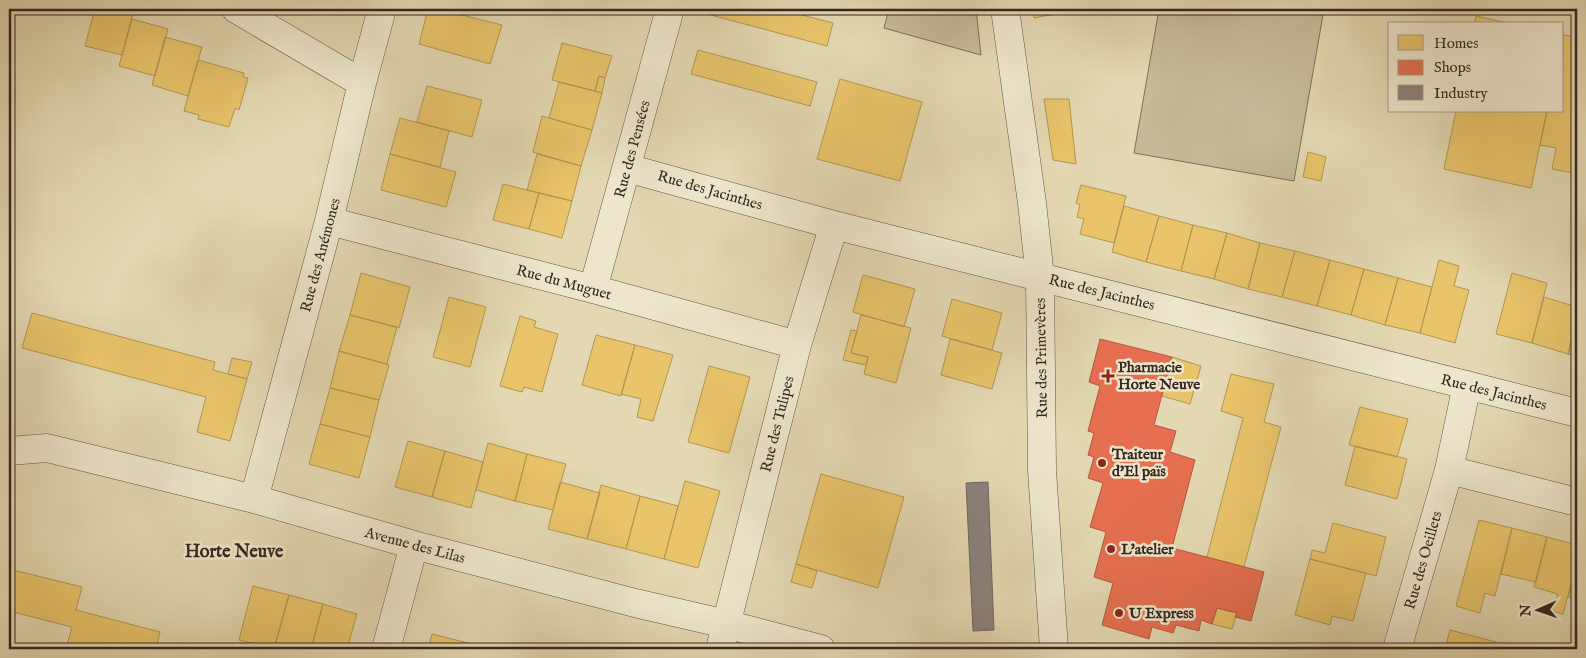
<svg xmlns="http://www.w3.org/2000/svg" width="1586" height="658" viewBox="0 0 1586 658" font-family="'IM FELL English',serif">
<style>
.green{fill:#c6ba98;stroke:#7e705c}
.homes{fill:#e9c46a;stroke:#b39554}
.shops{fill:#e76f51;stroke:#b25942}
.industry{fill:#8a817c;stroke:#716660}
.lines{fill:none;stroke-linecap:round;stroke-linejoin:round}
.minor-casing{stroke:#615344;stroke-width:29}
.minor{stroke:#ede6cc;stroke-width:28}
.poi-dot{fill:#8f2418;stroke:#ede6cc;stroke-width:2}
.labels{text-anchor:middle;stroke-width:5;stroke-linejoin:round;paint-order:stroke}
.street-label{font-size:15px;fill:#362720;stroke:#ede6cc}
.poi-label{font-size:15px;font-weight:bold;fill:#362720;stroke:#ede6cc;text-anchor:start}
.quarter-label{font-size:18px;font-weight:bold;fill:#362720;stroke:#ede6cc}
</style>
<rect width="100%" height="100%" fill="#e3d8b1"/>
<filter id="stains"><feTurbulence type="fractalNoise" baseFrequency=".004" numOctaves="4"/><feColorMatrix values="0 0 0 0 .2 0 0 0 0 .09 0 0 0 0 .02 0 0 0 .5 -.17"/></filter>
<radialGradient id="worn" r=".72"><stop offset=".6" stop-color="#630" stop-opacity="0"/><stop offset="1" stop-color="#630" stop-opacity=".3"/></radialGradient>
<path class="green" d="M889,9H976L981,55L884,28Z
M1159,9H1324L1294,181L1134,153Z"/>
<path class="homes" d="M95,9H134L122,55L85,46Z
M428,9H438L502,25L490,64L419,44Z
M577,9H603L601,15Z
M708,9H779L833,23L827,46L707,14Z
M1033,9H1060V13L1034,18Z
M1476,16L1512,24H1474Z
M132,19L168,29L155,76L119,66Z
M1563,35L1577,37V173L1573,171V173L1552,169L1556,148L1540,145L1547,111H1562Z
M165,37L202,47L188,96L152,85Z
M562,43L612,56L605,78L599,76L595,91L552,80Z
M698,50L817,82L810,106L691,74Z
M198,60L244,73L243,77L248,78L239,110L235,108L229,127L198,119L199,115L184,111Z
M599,76L605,78L602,93L595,91Z
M840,79L922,102L900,181L817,159Z
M559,82L602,93L592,130L549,118Z
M427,86L482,100L472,137L417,122Z
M1044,99H1069L1076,164L1053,160Z
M1456,111H1547L1531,188L1444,169Z
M542,116L592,130L581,166L533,152Z
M400,118L449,131L440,167L390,154Z
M1308,152L1326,157L1321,181L1303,177Z
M390,154L456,172L446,207L381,190Z
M537,154L581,166L572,201L527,190Z
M503,184L539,193L529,229L493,220Z
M1081,185L1126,196L1114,243L1080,234L1084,219L1077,217L1080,205L1076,203Z
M539,193L572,201L562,238L529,229Z
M1124,206L1159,216L1146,262L1112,252Z
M1159,216L1193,225L1181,271L1146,262Z
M1193,225L1227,233L1214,279L1181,271Z
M1227,233L1260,243L1248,289L1214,279Z
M1260,243L1295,251L1282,297L1248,289Z
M1295,251L1330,260L1317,306L1282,297Z
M1330,260L1364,269L1351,315L1317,306Z
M1439,260L1459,266L1454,286L1469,290L1455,343L1420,333Z
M1364,269L1398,278L1385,325L1351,315Z
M361,273L410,287L399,328L350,315Z
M1512,273L1547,283L1532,343L1496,334Z
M863,275L915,289L904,327L853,312Z
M1398,278L1432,287L1420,333L1385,325Z
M449,297L486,307L470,367L433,357Z
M1544,297L1577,307V318L1568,354L1532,343Z
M952,299L1002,313L992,350L942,336Z
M32,313L215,362L213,370L247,379L230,441L197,432L206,397L22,348Z
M350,315L397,327L387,364L339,351Z
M861,315L911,328L896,383L864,374L868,357L851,353Z
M520,316L536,321L534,327L558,334L542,392L524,387L522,392L500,386Z
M1577,318V356L1568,354Z
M851,330L857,331L851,353L868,357L866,365L843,360Z
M596,335L635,345L621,396L582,385Z
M950,339L1002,353L992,389L941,375Z
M635,345L673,355L653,421L637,417L641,399L621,394Z
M339,351L389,365L379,400L330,388Z
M1172,357L1201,366L1190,404L1162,396Z
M232,358L252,362L247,379L228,374Z
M709,366L750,377L729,453L688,442Z
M1231,374L1274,384L1264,422L1281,427L1244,567L1207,557L1243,418L1221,411Z
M330,388L379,400L370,437L320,424Z
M1360,407L1408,419L1397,457L1349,445Z
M320,424L370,437L359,478L309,464Z
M408,441L445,451L432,497L395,487Z
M488,443L527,454L515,501L476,490Z
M1355,446L1407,459L1397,499L1345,485Z
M445,451L483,462L471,508L432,497Z
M527,454L566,464L553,510L515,501Z
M821,474L904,497L878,588L796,564Z
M685,481L720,491L698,568L664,559Z
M560,482L600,493L587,539L548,529Z
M601,485L640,496L626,549L587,539Z
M640,496L678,506L664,559L626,549Z
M1479,520L1512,528L1495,596L1485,593L1480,613L1456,606Z
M1333,523L1386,537L1376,576L1310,559L1312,550L1325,553Z
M1512,528L1547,537L1536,582L1501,574Z
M1547,537L1577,545V562L1563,614L1552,611L1558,594L1534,587Z
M1310,559L1366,573L1353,621L1332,616L1330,625L1295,615Z
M1577,562V599L1568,597Z
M796,564L817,571L812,588L791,582Z
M9,569L82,587L76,610L160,632L156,649H66L72,627L13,612L9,614Z
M253,586L289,595L274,649L239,640Z
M289,595L323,604L311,649H274Z
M323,604L357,614L347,649H311Z
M1217,608L1237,613L1232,629L1212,624Z
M1450,630L1496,642L1494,649H1445Z
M432,634L464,642L462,649H428Z
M464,642L490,649H462Z"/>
<path class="shops" d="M1100,339L1172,357L1154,425L1176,431L1170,452L1195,460L1172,548L1264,572L1251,621L1235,617L1237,613L1217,608L1212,624L1201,620L1199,631L1176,625L1173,633L1152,627L1149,639L1102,625L1113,583L1094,577L1106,532L1090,527L1103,483L1088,478L1094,457L1088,455L1094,433L1088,431L1100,386L1089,382Z"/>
<path class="industry" d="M988,482L994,630L973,631L966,483Z"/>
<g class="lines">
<g class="minor-casing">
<path id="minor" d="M236,9L362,83
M1005,9L1032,203L1040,277L1042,470L1054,649
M627,168L834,225L1577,413
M329,221L593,289L797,345
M593,289L670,9
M9,451L47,448L254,499L414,545L635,603L726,624L821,649
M1449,470L1577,502
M254,499L329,221L362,83L382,9
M386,649L414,545
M720,649L797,345L834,225
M1397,649L1449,470L1467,385"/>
</g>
<use href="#minor" class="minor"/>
</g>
<g class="poi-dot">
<path d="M1105.5 368.5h5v5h5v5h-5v5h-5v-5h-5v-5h5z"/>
<circle cx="1102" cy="463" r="5"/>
<circle cx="1111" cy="549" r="5"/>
<circle cx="1119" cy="613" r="5"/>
</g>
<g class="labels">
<g class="street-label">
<text transform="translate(632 149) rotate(-75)" y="5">Rue des Pensées</text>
<text transform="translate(710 190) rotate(16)" y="5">Rue des Jacinthes</text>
<text transform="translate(320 255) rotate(-75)" y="5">Rue des Anémones</text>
<text transform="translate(564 282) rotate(15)" y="5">Rue du Muguet</text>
<text transform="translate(1102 292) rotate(14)" y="5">Rue des Jacinthes</text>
<text transform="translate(1041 358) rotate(-91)" y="5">Rue des Primevères</text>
<text transform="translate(1494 392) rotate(14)" y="5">Rue des Jacinthes</text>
<text transform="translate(777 424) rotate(-76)" y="5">Rue des Tulipes</text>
<text transform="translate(415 545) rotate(15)" y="5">Avenue des Lilas</text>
<text transform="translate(1423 560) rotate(-74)" y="5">Rue des Oeillets</text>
</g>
<g class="poi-label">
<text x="1118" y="372">Pharmacie<tspan x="1118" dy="17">Horte Neuve</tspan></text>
<text x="1112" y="459">Traiteur<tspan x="1112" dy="17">d'El païs</tspan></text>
<text x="1121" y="554">L'atelier</text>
<text x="1129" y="618">U Express</text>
</g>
<g class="quarter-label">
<text x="234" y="557">Horte Neuve</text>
</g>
</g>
<rect width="1586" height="658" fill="none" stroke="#e3d8b1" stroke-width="30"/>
<rect x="10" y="10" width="1566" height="638" fill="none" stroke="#362720" stroke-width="2.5"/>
<rect x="15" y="15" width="1556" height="628" fill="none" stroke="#362720"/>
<rect x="1388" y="22" width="175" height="90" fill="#ede6cc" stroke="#a49a87"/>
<rect x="1398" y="35" width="25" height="15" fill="#e9c46a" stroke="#a49a87"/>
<text x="1434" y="48" font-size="15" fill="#362720">Homes</text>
<rect x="1398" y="60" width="25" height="15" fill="#e76f51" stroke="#a49a87"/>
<text x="1434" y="72" font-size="15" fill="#362720">Shops</text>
<rect x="1398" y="85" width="25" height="15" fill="#8a817c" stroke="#a49a87"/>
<text x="1434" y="98" font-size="15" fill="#362720">Industry</text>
<g transform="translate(1538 610) rotate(268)" stroke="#ede6cc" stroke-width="4" paint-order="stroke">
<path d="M0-4L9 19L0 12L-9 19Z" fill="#362720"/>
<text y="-8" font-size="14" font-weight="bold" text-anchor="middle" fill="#362720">N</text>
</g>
<rect width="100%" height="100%" filter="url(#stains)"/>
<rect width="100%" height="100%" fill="url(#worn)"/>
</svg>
